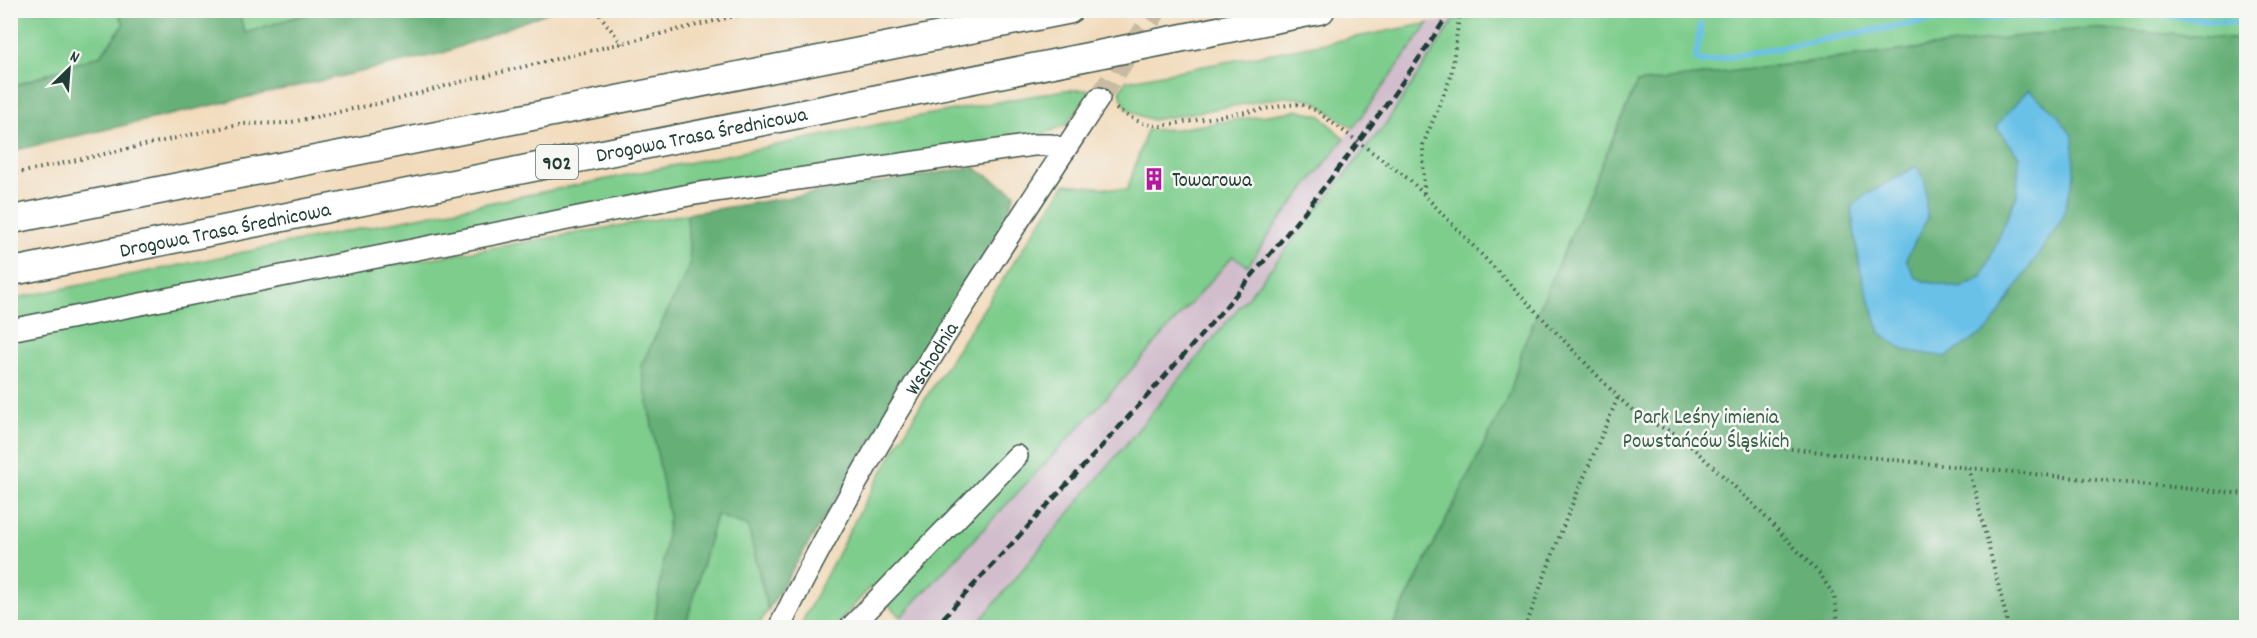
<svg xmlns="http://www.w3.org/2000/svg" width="2257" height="638" viewBox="0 0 2257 638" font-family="Dekko,sans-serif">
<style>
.industrial{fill:#d1bdcc}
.green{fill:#7ecd8d;stroke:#4e8560;stroke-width:1.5}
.forest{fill:#66b078;stroke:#427656;stroke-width:1.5;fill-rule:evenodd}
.water{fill:#6bc1e8;stroke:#457f8e;stroke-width:1.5}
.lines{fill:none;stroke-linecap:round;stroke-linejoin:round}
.stream{stroke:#6bc1e8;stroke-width:6}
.building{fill:#e19d94}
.minor-tunnel{stroke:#c8bba1;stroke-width:21;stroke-dasharray:21 10;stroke-linecap:butt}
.minor-casing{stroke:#3f5548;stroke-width:24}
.major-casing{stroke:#3f5548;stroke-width:30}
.path{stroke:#3f5548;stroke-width:4;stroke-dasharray:1.5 4.5;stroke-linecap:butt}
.minor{stroke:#fff;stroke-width:21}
.major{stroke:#fff;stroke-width:27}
.rail{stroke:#1f3d34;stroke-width:4.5;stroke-dasharray:9 4.5;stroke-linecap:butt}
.labels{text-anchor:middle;stroke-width:5;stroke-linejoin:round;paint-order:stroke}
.shield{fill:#f6f6f2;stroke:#60746d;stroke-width:1.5}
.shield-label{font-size:20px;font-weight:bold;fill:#1f3d34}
.street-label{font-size:21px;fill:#1f3d34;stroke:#f6f6f2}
.poi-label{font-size:21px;fill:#1f3d34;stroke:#f6f6f2;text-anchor:start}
.park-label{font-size:21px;fill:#37614a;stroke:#f6f6f2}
</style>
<rect width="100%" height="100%" fill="#f6f6f2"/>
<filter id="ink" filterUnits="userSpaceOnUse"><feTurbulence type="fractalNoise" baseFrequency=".0167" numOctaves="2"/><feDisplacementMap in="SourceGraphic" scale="12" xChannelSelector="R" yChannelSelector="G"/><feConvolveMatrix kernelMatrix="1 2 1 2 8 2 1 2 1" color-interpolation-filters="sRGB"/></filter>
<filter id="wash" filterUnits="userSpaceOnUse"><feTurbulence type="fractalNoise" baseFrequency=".008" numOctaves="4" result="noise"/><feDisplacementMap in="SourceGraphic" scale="24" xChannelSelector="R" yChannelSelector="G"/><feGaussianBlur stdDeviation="1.35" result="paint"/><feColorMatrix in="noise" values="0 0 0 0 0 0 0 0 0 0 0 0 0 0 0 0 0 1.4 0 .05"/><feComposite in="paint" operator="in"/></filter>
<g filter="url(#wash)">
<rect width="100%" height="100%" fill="#f2dbbc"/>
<path class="industrial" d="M1454,20L1387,122L1264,277L974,627L891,628L1098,407L1233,256L1248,265L1272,230L1362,116L1429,23Z"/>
<path class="green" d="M238,10L315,11L245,33Z
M1510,10L2246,11V40L2088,28L1637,83L1524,344L1510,393L1392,627L974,628L1264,277L1387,122L1454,20Z
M11,11H117L124,24L101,55L11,87Z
M1429,23L1353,128L1311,99L1284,97L1153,120C1133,114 1123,111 1120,90L1126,81Z
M1065,90H1092L1066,125L1039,136L11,324V299L920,116Z
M1300,110L1321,116L1344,139L1272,230L1248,266L1233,256L1098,407L901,617L870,587L835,627L799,628L862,507L919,408L1065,184L1127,190L1147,130L1176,129Z
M687,214L690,265L641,366L669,517L654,627H11L10,341L288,283Z
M716,515L748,526L768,610L757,627L685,628Z"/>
<path class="forest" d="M117,11H238L245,33L315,11H551L443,53L11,151V87L101,55L124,24Z
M2088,28L2246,40V627L1392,628L1510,393L1524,344L1637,83ZM1996,126L2074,176L1946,357L1860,269L1851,208L1864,196L1917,166L1927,219L1906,259L1915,277L1927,282L1961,288L1982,277L2017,194L2019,156Z
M973,167L1015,193L1006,219L768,610L748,526L716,515L685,627H654L669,517L641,366L690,265L687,214Z"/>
<path class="water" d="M2028,90L2056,113L2073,137L2074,176L2062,219L1988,330L1946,357L1903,350L1880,333L1860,269L1851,208L1864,196L1917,166L1925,181L1927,219L1906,259L1915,277L1927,282L1961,288L1982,277L2017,195L2019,156L1996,126Z"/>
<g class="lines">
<path class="stream" d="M1701,25L1696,59L1702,62L1925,21L2129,12L2246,24"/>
</g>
<g id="blocks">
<path class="building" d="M1155,170L1161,174L1154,187L1147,183Z"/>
</g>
</g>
<g filter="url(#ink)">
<use href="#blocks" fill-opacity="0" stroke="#3f5548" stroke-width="1.5"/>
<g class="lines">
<path class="minor-tunnel" d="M1099,98L1157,10"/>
<g class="minor-casing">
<g id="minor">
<path d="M10,330L694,194L1033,145H1051L1065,150"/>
<path id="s1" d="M779,628C870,443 986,270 1099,98"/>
<path d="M850,628L1017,456"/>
</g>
</g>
<g class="major-casing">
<g id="major">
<path d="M10,220L1069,10"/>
<path id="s2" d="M10,272L1321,10"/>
</g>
</g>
<path class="path" d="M596,10L622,44
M1116,109C1132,119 1143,125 1161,126L1288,105L1300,104L1315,110L1410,180L1618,397L1640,417L1682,437L1969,468L2246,494
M10,175L239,124L287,123L399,99L456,83L760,10
M1424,193L1423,145L1451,76L1459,18L1464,10
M1682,438L1752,503L1820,574L1834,596L1839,628
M1969,468L2009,628
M1525,628L1566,519L1618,397"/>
<use href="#minor" class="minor"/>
<use href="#major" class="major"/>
<path class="rail" d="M934,628C1115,431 1305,236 1451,10"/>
</g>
</g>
<defs>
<g id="building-bare" transform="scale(1.8)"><path d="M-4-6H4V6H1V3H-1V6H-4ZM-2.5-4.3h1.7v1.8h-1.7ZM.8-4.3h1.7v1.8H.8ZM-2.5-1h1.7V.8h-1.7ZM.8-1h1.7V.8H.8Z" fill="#b5179e" stroke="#f6f6f2" stroke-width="2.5" paint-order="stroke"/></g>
</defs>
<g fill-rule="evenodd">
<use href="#building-bare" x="1154" y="179"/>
</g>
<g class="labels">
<rect class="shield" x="536" y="145" width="42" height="34" rx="4.5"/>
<g class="shield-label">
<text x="557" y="169">902</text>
</g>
<g class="street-label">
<text dy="7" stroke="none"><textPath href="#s2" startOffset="705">Drogowa Trasa Średnicowa</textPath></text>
<text dy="7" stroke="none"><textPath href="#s2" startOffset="219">Drogowa Trasa Średnicowa</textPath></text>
<text dy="7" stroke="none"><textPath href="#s1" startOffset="310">Wschodnia</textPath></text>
</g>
<g class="poi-label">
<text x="1172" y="186">Towarowa</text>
</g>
<g class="park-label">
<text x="1706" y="423">Park Leśny imienia<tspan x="1706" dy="24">Powstańców Śląskich</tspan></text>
</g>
</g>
<rect width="2257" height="638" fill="none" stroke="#f6f6f2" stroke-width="36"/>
<g transform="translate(69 69) rotate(25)" stroke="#f6f6f2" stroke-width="4.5" paint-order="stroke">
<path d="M0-4.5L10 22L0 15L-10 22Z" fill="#1f3d34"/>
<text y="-9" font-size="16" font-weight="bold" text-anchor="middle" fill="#1f3d34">N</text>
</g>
</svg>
